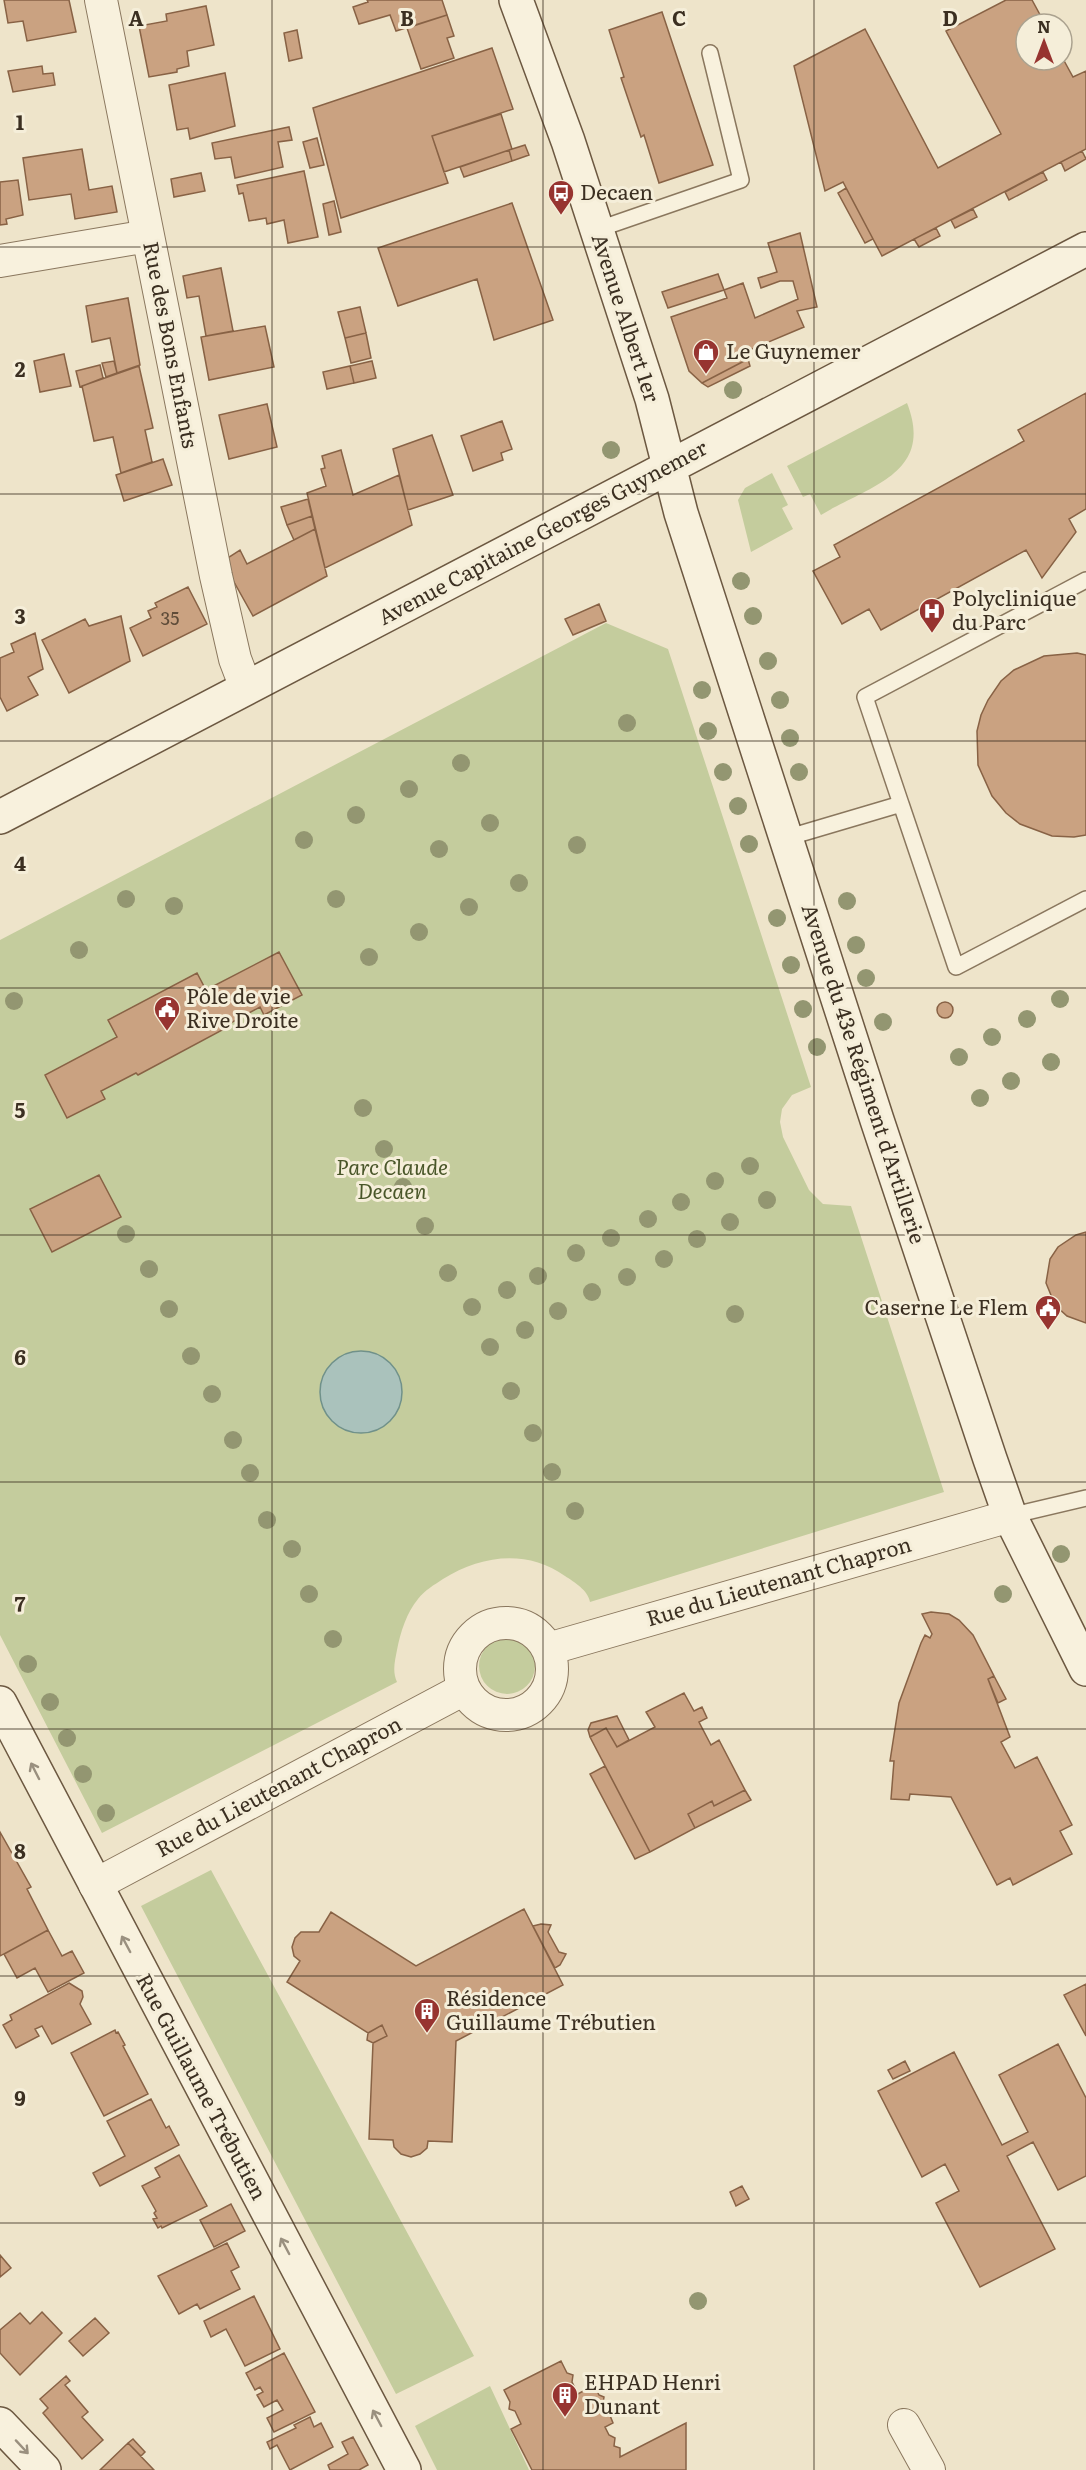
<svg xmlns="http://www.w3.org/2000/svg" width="1086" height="2470" viewBox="0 0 1086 2470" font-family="Literata,serif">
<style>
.green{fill:#c4cc9d}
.water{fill:#aac2bc;stroke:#70918a;stroke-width:1.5}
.building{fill:#caa281;stroke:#886245;stroke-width:1.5}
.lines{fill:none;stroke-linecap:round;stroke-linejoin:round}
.lane-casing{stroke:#8a775e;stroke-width:18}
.street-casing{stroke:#8a775e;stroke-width:34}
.secondary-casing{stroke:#6c5841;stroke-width:36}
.lane{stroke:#f8f1dd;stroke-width:15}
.street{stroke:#f8f1dd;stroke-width:32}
.secondary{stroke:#f8f1dd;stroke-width:33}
.tree{fill:#939671}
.oneway{stroke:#9a907f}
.grid{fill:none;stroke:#3b2f21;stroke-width:1.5;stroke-opacity:0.55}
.labels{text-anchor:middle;stroke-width:6;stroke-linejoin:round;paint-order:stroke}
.number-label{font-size:18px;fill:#5f4c39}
.poi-label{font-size:21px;fill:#3b2f21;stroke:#f5eed9;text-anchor:start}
.street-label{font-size:21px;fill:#3b2f21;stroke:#f5eed9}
.park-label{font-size:21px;font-style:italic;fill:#495629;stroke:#f5eed9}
.grid-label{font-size:20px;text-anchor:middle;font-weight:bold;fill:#3b2f21;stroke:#f5eed9;stroke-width:6;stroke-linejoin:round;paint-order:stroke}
</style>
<rect width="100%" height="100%" fill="#eee4ca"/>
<path class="green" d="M907,403C935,474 868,486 821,515L810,494L803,497L787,466Z
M772,473L788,505L782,508L793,529L751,552L738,500L745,488Z
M606,623L668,649L811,1087L792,1095L782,1109L780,1122L783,1137L809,1190L823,1204L851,1206L944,1492L590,1602C588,1590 574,1582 565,1576C527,1549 481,1555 443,1579C434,1585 425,1590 418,1599C407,1612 400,1633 397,1650C395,1661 392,1671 397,1682L102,1833L0,1635V940Z
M479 1666a28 28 0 1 1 56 0a28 28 0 1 1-56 0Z
M211,1870L474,2356L396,2394L141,1906Z
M490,2386L529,2470H437L415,2426Z"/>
<path class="water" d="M320 1392a41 41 0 1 1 82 0a41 41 0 1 1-82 0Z"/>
<path class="building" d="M4,0H69L76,32L27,41L23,21L8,23Z
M367,0H442L447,15L396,31L390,15L359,24L353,7L368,2Z
M1006,0H1032L1045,24H1026V60H1062V57L1073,77L1086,71V149L882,256L843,182L825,191L794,66L865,29L938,168L1001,134L946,31Z
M206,6L214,45L187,51L189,66L177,69V72L149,77L139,26L167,21L166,14Z
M662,12L713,165L659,183L644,135L641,137L621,78L624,77L609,30Z
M447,15L454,36L447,38L454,58L421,69L407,28Z
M297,30L302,58L289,61L284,33Z
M492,48L513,109L432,136L448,183L341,218L313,108Z
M42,66L43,74L53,73L55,85L13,92L8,71Z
M225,73L235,126L190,139L188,128L177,130L169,85Z
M501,114L512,149L444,172L432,136Z
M289,127L292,140L278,142L283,167L235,178L231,157L215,159L212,143Z
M317,138L324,165L310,168L303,142Z
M525,145L529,155L512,161L509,150Z
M82,149L89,190L112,186L117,212L75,219L71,194L29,200L23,158Z
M509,150L512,161L464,177L460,167Z
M1082,151L1086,159L1065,171L1061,162Z
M304,171L318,237L288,243L284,220L267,224L266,218L249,221L243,193L239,194L237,185Z
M1043,172L1047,180L1009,200L1005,192Z
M201,173L205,191L174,197L171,179Z
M18,180L23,215L6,219L7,224L0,225V182Z
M846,188L873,239L865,243L838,193Z
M334,201L341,232L329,235L323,204Z
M512,203L553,320L494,340L477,279L398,306L378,248Z
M973,209L977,217L955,228L951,220Z
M936,228L940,236L919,247L914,239Z
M800,233L817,307L797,311L804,327L745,352L748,359L702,383L689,371L671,317L727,298L724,290L668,308L662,292L718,274L724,290L743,283L755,318L798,299L793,281H780L761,288L758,278L777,272L768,243Z
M221,268L233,331L206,336L199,296L187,298L183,276Z
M128,298L140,365L117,373L110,338L92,342L86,306Z
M360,307L366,333L345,338L338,312Z
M265,326L274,367L209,380L201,337Z
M366,333L371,358L351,363L345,338Z
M64,354L71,386L40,392L34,361Z
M748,359L750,366L708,387L702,383Z
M114,361L117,373L106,377L102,363Z
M372,361L376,378L354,383L350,366Z
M100,365L103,378L80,387L76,371Z
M139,366L153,428L145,430L152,462L121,473L113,437L94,441L82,386Z
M350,366L354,383L327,389L323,372Z
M1086,393V509L1069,519L1076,532L1042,578L1026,550L881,630L869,609L842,624L813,571L840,557L834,545L1024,441L1018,430Z
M267,404L277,447L229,459L219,415Z
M502,421L512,449L501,453L503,460L473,471L461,436Z
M432,435L453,495L408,510L393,449Z
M341,450L353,495L399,475L412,525L325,568L307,493L326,486L321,469L325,468L322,456Z
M163,459L172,485L124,501L116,475Z
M308,499L312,516L287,525L281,507Z
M312,516L315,529L294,540L287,525Z
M315,529L327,576L253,616L229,573L226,559L240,550L247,564Z
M188,587L207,624L143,656L130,628L151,618L148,611L157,607L155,603Z
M599,604L606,621L573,635L565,619Z
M121,616L130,661L69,693L42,640L85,619L89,626Z
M35,633L43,669L28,677L38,695L7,711L0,697V658L14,652L11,644Z
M1077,653L1086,655V835L1074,837L1052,836L1020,824L1006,813L992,796L978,765L977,731L981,715L988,700L1001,681L1014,670L1044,656Z
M279,952L302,995L264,1015L260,1007L225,1026L226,1028L138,1075L136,1073L101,1091L105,1099L67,1118L45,1075L117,1037L108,1020L197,973L206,990Z
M937 1010a8 8 0 1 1 16 0a8 8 0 1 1-16 0Z
M99,1175L121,1217L52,1252L30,1209Z
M1086,1232V1323L1067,1316L1055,1305L1046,1283L1050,1259L1058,1247L1076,1235Z
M931,1612L949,1614L959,1620L973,1635L994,1676L988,1679L1010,1737L1001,1742L1015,1768L1037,1757L1072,1825L1060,1831L1072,1854L1013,1885L1010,1878L997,1885L951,1797L910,1794L909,1800L891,1799L894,1761H890L899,1703L921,1643L925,1635L930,1638L932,1634L922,1614Z
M994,1676L1006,1699L998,1703L988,1679Z
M684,1693L694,1711L702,1707L707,1718L699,1722L711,1745L719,1740L745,1790L714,1806L712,1801L688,1814L695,1828L650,1852L590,1737L606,1728L617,1747L655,1727L646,1712Z
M617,1716L629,1740L617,1747L606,1728L590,1737L588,1730L591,1723Z
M605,1766L650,1852L635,1859L590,1774Z
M745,1790L751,1800L695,1828L688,1814L712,1801L714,1806Z
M0,1832L31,1887L27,1889L48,1930L0,1956Z
M524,1909L563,1985L456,2041L452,2142L428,2141L427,2148L420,2154L411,2157L401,2154L394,2147L393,2140L369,2139L373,2043L387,2036L382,2025L368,2033L287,1982L300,1961L294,1956L292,1947L295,1938L301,1932H319L331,1912L416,1966Z
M541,1924L551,1925L548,1932L559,1952L566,1954L560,1965L555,1968L533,1926Z
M48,1930L62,1956L72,1951L84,1973L48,1992L35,1968L17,1978L4,1954Z
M69,1983L82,1991L83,1997L80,2004L91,2024L52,2044L42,2026L35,2029L39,2036L16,2048L3,2025L12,2020L10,2015Z
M1086,1984V2036L1064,1995Z
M382,2025L387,2036L373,2043L367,2040L368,2033Z
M115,2030L116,2033L118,2032L125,2045L123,2046L148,2094L104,2116L71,2053Z
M1058,2044L1086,2098V2176L1058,2190L1033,2142L1007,2156L1055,2249L980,2287L936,2203L959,2191L945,2164L922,2177L878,2091L954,2052L1002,2145L1028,2132L999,2075Z
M905,2061L910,2071L893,2079L888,2070Z
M151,2099L166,2128L169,2126L179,2145L100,2186L93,2173L125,2156L107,2121Z
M179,2155L207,2206L162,2228L161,2226L158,2228L153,2219L157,2218L154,2213L156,2211L142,2186L160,2177L155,2168Z
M742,2186L749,2199L736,2206L730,2192Z
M231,2204L245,2231L214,2247L200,2220Z
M227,2243L239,2267L231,2271L240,2289L200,2309L197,2304L179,2314L158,2276Z
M0,2255L11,2268L0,2277Z
M254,2296L280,2349L245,2366L226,2329L211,2337L204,2321Z
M42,2312L62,2333L20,2375L0,2353V2330L20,2313L30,2324Z
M95,2318L109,2333L83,2356L69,2341Z
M284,2353L315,2412L274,2432L267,2418L283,2410L277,2400L264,2407L257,2395L263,2392L260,2387L255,2390L246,2373Z
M561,2361L567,2373L573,2375L572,2382L578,2394L594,2385L599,2395L604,2397L603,2403L610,2408L609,2413L613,2423L605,2427L609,2435L615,2438L614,2446L620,2448V2457L686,2423V2470H532L511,2429L521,2424L515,2411L509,2409L510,2402L504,2390Z
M66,2376L70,2381L65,2385L88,2412L82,2417L103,2440L82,2459L43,2413L48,2408L40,2399Z
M310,2417L314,2427L321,2423L333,2447L290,2470L277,2445L270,2449L267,2442L296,2428L294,2425Z
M353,2437L368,2465L359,2470H330L328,2465L348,2454L342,2442Z
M133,2439L145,2452L141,2456L128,2443Z
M128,2443L154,2470H100Z"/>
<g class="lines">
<g class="lane-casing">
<path id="lane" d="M596,230L741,180L710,53
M901,804L865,697L1086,580
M786,838L901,804L956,967L1086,899
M1010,1516L1086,1498"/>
</g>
<g class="street-casing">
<path id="street" d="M101,0L216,576L235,659L246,688
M0,261L148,236
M460 1669a46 46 0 1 1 92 0a46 46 0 1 1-92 0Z
M548,1649L1010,1516
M95,1885L464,1689
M904,2425L929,2470"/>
</g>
<g class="secondary-casing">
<path id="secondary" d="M516,0L568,141L652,399L681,513L877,1120L990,1459L1010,1516L1086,1669
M0,817L1086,249
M0,1703L404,2470
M0,2424L44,2470"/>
</g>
<use href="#lane" class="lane"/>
<use href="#street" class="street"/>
<use href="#secondary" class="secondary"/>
</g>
<g class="tree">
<circle cx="733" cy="390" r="9"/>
<circle cx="611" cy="450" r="9"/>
<circle cx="741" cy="581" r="9"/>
<circle cx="753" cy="616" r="9"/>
<circle cx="768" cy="661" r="9"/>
<circle cx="702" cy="690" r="9"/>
<circle cx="780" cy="700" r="9"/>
<circle cx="627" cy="723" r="9"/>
<circle cx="708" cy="731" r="9"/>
<circle cx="790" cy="738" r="9"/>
<circle cx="461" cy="763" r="9"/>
<circle cx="723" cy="772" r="9"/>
<circle cx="799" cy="772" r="9"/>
<circle cx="409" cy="789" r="9"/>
<circle cx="738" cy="806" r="9"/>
<circle cx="356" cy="815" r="9"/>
<circle cx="490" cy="823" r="9"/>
<circle cx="304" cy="840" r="9"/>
<circle cx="749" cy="844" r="9"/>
<circle cx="577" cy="845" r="9"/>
<circle cx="439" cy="849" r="9"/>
<circle cx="519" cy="883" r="9"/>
<circle cx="126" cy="899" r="9"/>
<circle cx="336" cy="899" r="9"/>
<circle cx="847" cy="901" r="9"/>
<circle cx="174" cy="906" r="9"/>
<circle cx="469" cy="907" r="9"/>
<circle cx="777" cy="918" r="9"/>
<circle cx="419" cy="932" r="9"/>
<circle cx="856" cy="945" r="9"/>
<circle cx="79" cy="950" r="9"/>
<circle cx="369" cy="957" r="9"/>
<circle cx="791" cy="965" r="9"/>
<circle cx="866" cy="978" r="9"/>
<circle cx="1060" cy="999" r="9"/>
<circle cx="14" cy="1001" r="9"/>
<circle cx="803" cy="1009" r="9"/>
<circle cx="1027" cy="1019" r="9"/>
<circle cx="883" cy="1022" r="9"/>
<circle cx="992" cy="1037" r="9"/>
<circle cx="817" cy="1047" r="9"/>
<circle cx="959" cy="1057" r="9"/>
<circle cx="1051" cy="1062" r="9"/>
<circle cx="1011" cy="1081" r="9"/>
<circle cx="980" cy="1098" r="9"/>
<circle cx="363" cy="1108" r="9"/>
<circle cx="384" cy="1149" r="9"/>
<circle cx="750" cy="1166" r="9"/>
<circle cx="715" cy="1181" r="9"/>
<circle cx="403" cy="1187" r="9"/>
<circle cx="767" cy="1200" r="9"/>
<circle cx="681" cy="1202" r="9"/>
<circle cx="648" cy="1219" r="9"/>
<circle cx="730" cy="1222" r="9"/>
<circle cx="425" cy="1226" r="9"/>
<circle cx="126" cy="1234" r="9"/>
<circle cx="611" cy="1238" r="9"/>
<circle cx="697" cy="1239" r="9"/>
<circle cx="576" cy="1253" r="9"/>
<circle cx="664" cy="1259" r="9"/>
<circle cx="149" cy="1269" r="9"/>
<circle cx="448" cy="1273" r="9"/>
<circle cx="538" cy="1276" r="9"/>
<circle cx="627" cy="1277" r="9"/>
<circle cx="507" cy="1290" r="9"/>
<circle cx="592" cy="1292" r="9"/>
<circle cx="472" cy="1307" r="9"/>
<circle cx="169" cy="1309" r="9"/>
<circle cx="558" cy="1311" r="9"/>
<circle cx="735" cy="1314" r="9"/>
<circle cx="525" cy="1330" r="9"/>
<circle cx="490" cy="1347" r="9"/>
<circle cx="191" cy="1356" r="9"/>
<circle cx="511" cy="1391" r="9"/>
<circle cx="212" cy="1394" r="9"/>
<circle cx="533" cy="1433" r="9"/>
<circle cx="233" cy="1440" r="9"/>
<circle cx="552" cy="1472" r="9"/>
<circle cx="250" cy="1473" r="9"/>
<circle cx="575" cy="1511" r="9"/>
<circle cx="267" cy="1520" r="9"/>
<circle cx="292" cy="1549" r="9"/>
<circle cx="1061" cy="1554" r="9"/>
<circle cx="309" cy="1594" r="9"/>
<circle cx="1003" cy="1594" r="9"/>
<circle cx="333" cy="1639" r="9"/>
<circle cx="28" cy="1664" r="9"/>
<circle cx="50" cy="1702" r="9"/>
<circle cx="67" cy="1738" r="9"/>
<circle cx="83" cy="1774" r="9"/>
<circle cx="106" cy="1813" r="9"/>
<circle cx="698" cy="2301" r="9"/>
</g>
<defs><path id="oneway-shaft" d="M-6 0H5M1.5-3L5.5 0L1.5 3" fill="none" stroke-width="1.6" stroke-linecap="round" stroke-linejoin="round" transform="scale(1.5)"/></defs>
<g class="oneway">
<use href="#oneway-shaft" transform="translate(35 1771) rotate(-117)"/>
<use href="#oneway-shaft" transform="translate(126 1944) rotate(-118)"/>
<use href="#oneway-shaft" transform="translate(285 2246) rotate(-118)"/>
<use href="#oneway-shaft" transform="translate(377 2418) rotate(-118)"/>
<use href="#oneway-shaft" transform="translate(22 2447) rotate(47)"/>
</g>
<path class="grid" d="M272,0V2470M543,0V2470M814,0V2470M0,247H1086M0,494H1086M0,741H1086M0,988H1086M0,1235H1086M0,1482H1086M0,1729H1086M0,1976H1086M0,2223H1086"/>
<defs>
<g id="bus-pin" transform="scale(1.35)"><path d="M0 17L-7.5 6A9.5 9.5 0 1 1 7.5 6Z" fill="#973430" stroke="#f5eed9"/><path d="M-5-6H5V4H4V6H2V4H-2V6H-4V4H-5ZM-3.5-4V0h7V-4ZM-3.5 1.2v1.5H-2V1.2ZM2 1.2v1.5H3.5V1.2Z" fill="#fff"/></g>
<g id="shop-pin" transform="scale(1.35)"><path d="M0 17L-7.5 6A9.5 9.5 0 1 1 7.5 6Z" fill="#973430" stroke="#f5eed9"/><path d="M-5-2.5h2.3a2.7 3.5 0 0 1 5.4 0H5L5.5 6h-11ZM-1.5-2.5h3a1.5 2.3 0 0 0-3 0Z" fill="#fff"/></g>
<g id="hospital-pin" transform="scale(1.35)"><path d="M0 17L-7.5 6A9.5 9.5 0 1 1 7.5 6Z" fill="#973430" stroke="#f5eed9"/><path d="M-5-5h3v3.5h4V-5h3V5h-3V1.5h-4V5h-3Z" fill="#fff"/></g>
<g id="civic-pin" transform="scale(1.35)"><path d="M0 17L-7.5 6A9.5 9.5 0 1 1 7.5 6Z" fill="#973430" stroke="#f5eed9"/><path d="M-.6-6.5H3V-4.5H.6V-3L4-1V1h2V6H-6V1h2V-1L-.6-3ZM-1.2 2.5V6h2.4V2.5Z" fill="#fff"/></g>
<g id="building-pin" transform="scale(1.35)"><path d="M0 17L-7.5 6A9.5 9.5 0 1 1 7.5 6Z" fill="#973430" stroke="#f5eed9"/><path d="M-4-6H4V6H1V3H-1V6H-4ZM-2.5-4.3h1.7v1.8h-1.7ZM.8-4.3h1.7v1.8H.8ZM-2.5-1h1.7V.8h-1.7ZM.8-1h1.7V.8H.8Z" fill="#fff"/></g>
</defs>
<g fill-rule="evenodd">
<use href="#bus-pin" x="561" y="193"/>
<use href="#shop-pin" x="706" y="352"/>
<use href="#hospital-pin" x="932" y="611"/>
<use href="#civic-pin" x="167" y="1009"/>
<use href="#civic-pin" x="1048" y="1308"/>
<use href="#building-pin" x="427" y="2011"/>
<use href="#building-pin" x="565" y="2395"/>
</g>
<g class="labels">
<g class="number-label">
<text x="170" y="625">35</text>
</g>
<g class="poi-label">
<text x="580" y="200">Decaen</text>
<text x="726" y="359">Le Guynemer</text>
<text x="952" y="606">Polyclinique<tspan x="952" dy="24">du Parc</tspan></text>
<text x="186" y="1004">Pôle de vie<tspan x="186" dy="24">Rive Droite</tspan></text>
<text x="1028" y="1315" text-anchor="end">Caserne Le Flem</text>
<text x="446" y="2006">Résidence<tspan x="446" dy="24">Guillaume Trébutien</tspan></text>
<text x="584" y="2390">EHPAD Henri<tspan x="584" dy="24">Dunant</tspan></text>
</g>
<g class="street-label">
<text transform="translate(625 318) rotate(72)" y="7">Avenue Albert 1er</text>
<text transform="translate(170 345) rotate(79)" y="7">Rue des Bons Enfants</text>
<text transform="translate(543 533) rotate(-28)" y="7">Avenue Capitaine Georges Guynemer</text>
<text transform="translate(863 1074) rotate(72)" y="7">Avenue du 43e Régiment d'Artillerie</text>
<text transform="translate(779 1582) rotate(-16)" y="7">Rue du Lieutenant Chapron</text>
<text transform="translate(279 1787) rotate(-28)" y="7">Rue du Lieutenant Chapron</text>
<text transform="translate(201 2087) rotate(62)" y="7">Rue Guillaume Trébutien</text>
</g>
<g class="park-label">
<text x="392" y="1175">Parc Claude<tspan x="392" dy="24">Decaen</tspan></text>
</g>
</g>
<g class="grid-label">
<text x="136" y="26">A</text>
<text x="407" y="26">B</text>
<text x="679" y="26">C</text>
<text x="950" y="26">D</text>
<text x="20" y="130">1</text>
<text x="20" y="377">2</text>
<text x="20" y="624">3</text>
<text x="20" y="871">4</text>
<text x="20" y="1118">5</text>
<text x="20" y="1365">6</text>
<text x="20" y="1612">7</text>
<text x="20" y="1859">8</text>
<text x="20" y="2106">9</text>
</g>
<g transform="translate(1044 42)"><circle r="28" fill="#f5eed9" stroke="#aba28f" stroke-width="1.5"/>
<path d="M0-4.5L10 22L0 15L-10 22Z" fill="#973430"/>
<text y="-9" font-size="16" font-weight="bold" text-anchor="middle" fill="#3b2f21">N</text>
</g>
</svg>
